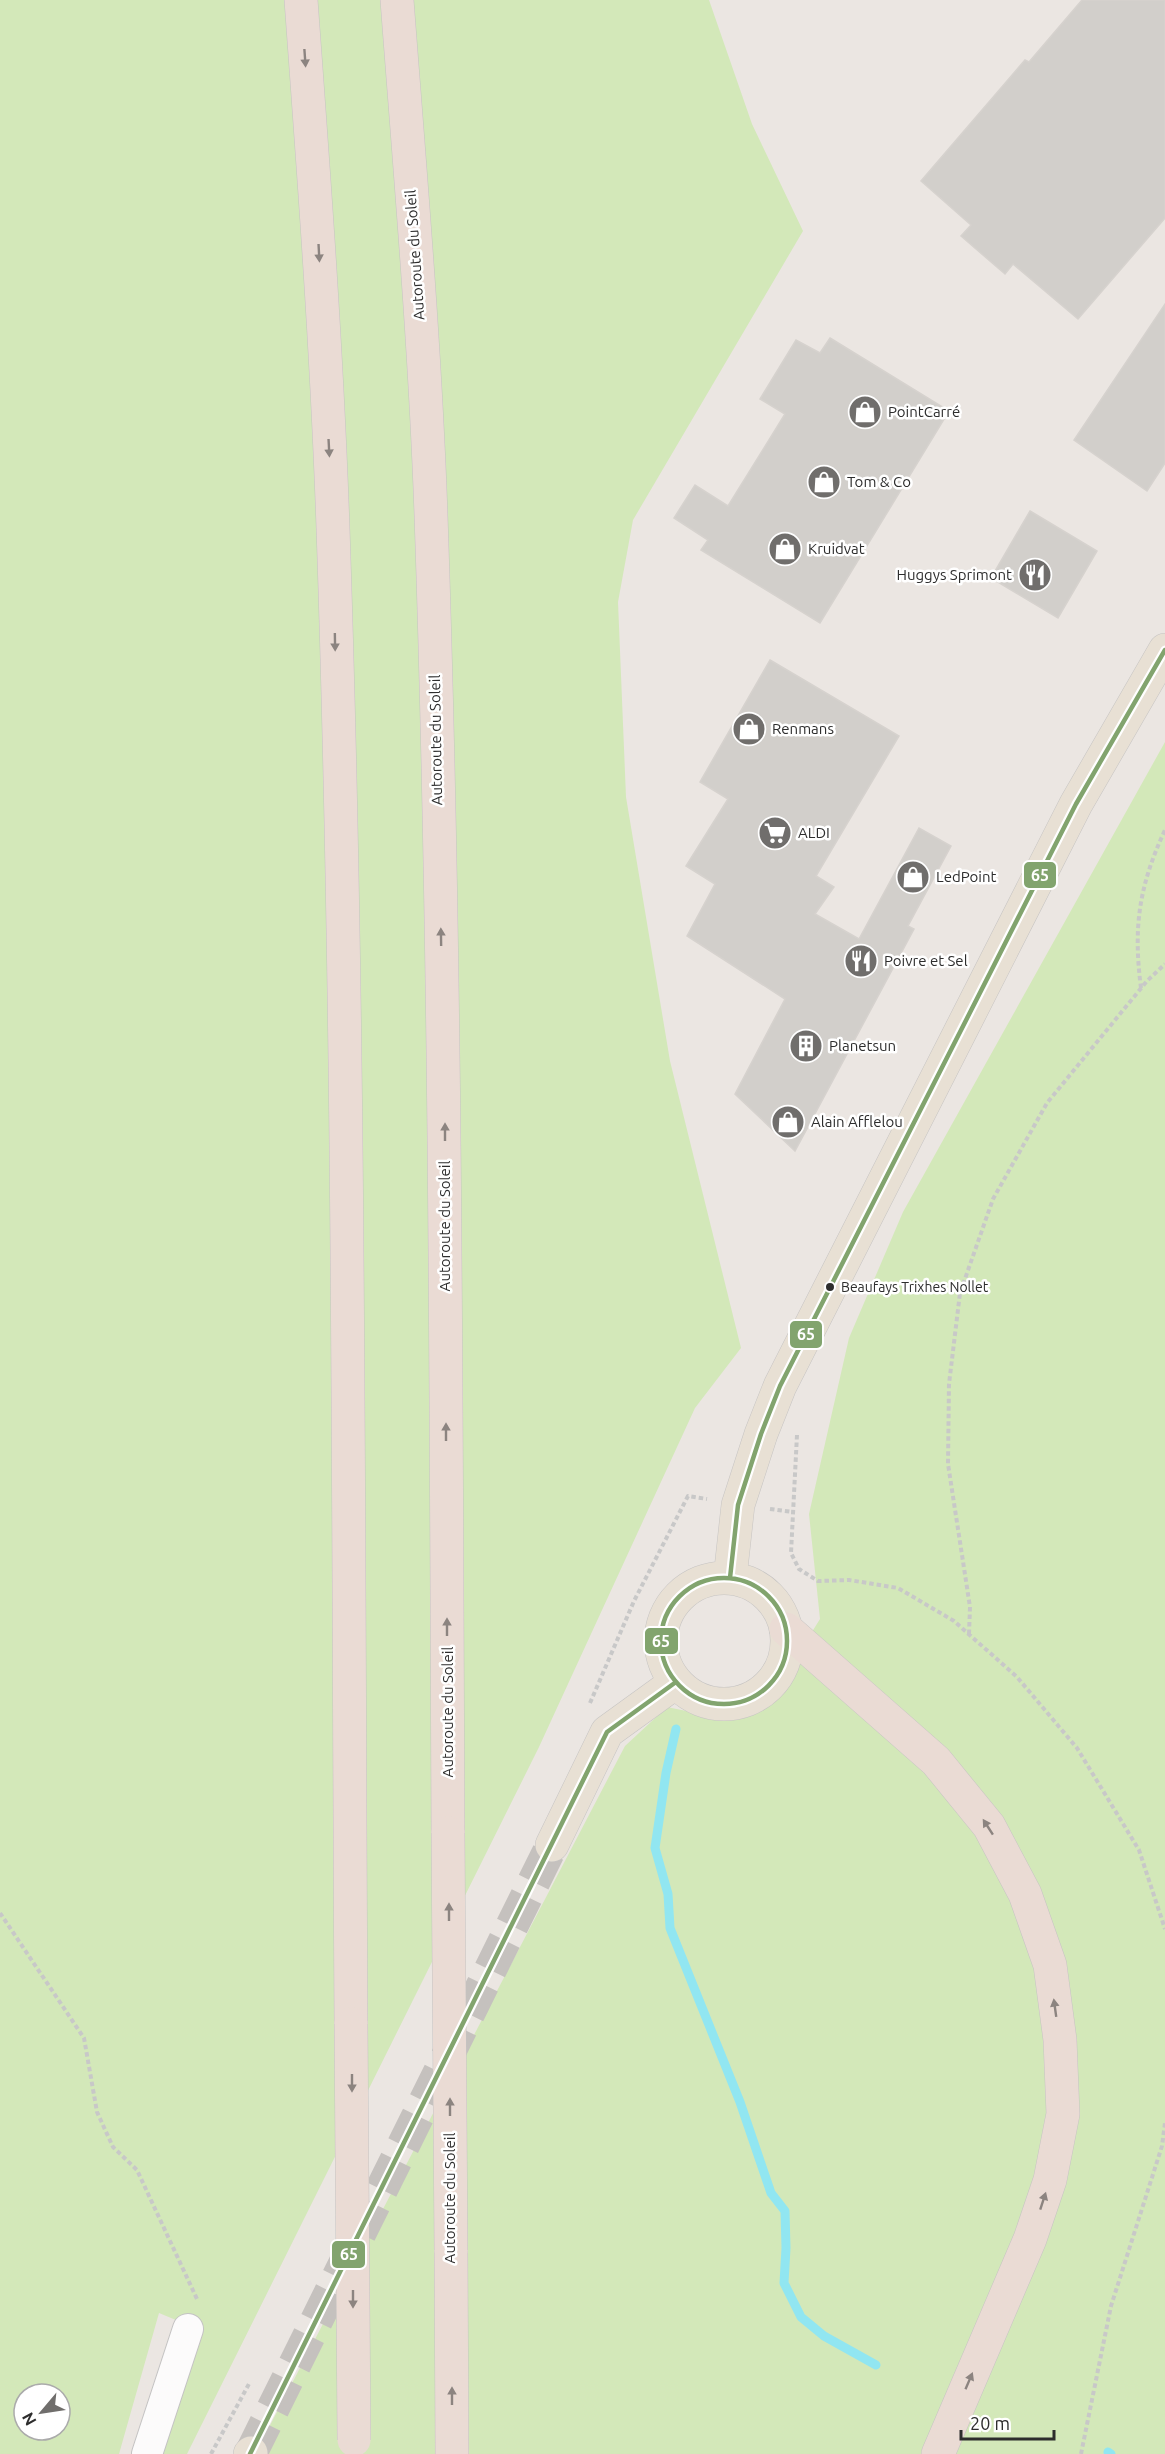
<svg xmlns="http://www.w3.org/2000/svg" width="1165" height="2454" viewBox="0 0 1165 2454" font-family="Ubuntu,sans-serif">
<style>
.green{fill:#d3e8b9;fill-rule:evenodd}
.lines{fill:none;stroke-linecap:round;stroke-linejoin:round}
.stream{stroke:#91e6f1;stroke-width:9}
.building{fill:#d2cfcb;stroke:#d6d2ce;stroke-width:1.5}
.primary-tunnel{stroke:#c5c1be;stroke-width:33;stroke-dasharray:33 16;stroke-linecap:butt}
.street-casing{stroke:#c4c3c3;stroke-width:32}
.primary-casing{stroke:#c6c4c3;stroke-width:34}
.highway-casing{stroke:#c6c4c3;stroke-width:34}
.path{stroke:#c8c8c8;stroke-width:4;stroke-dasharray:4.5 3;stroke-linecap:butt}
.street{stroke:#fcfbfb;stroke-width:30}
.primary{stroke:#e8e0d4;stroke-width:33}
.highway{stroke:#eadbd4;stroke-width:33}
.highway-bridge-casing{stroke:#c6c4c3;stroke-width:34;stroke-linecap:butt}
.highway-bridge{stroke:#eadbd4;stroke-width:33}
.bus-1-casing{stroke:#fff;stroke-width:9}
.bus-1{stroke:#82a46e;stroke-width:4.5}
.oneway{fill:#8c8480}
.bus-dot{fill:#2d2d2d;stroke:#fff;stroke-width:2}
.labels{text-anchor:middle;stroke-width:5;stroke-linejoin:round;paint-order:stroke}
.bus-label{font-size:14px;fill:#2d2d2d;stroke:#fff;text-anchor:start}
.street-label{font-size:15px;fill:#2d2d2d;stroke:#fff}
.poi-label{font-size:15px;fill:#2d2d2d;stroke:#fff;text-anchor:start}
.line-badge{stroke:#fff;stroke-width:2}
.badge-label{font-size:16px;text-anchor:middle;font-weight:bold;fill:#fff}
</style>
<rect width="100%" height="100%" fill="#ebe6e2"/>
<path class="green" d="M0,0H709L752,124L803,231L633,520L618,602L626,797L670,1061L741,1348L695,1408L539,1747L187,2454H157L200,2330L159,2313L119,2454H0ZM24,2394H60V2430H24Z
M1165,742V2454H255L625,1746L667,1707L696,1713L731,1715L772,1696L820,1619L809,1514L849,1338L903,1212Z"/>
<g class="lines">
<path class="stream" d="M676,1729L666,1773L655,1848L668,1894L670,1928L740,2102L771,2193L785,2211L786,2248L784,2283L801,2317L824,2336L876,2365
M1108,2452L1111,2454"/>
</g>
<path class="building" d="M1082,0H1165V218L1078,319L1013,264L1005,274L961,236L971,225L921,181L1025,60L1029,62Z
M1165,304V463L1147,491L1074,440Z
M830,338L949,411L820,623L701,550L708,540L674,518L695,485L728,506L785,414L760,399L796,340L820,353Z
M1030,511L1097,551L1058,618L991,578Z
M770,660L899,736L816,876L834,887L815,914L859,939L919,828L951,846L908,926L914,929L795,1151L735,1094L785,999L687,936L715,884L686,866L728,799L700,782Z"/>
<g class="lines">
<path class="primary-tunnel" d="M251,2453L552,1845"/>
<g class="street-casing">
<path id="street" d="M147,2454L188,2329"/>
</g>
<g class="primary-casing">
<path id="primary" d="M730,1578L738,1505L761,1434L780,1386L1076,804L1165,650
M661 1641a63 63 0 1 1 126 0a63 63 0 1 1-126 0Z
M552,1845L607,1732L676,1682
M250,2454L251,2453"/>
</g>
<g class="highway-casing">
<path id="highway" d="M301,0C314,176 327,352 333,528C350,1027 348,1526 351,2024
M397,0C410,171 425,343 431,515C446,954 446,1394 448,1833
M786,1629L936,1761L989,1826L1025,1894L1050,1965L1060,2040L1063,2114L1050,2180L1030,2239L938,2454
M451,2250L452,2454"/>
</g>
<path class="path" d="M1141,988C1133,927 1139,886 1165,830
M797,1435L791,1553L799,1569L818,1581L849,1580L898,1588L954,1621L1017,1677L1077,1748L1139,1850L1165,1929
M770,1509L793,1512
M969,1634L970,1607L948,1464L949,1384L960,1293L993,1199L1047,1103L1147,981L1165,964
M590,1703L634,1601L688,1496L707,1499
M0,1913L84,2038L97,2112L113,2147L137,2170L197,2299
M211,2454L250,2382
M1081,2454L1111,2306L1162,2146L1165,2123"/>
<use href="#street" class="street"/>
<use href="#primary" class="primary"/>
<use href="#highway" class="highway"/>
<g class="highway-bridge-casing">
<path id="highway-bridge" d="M448,1833L451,2250
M351,2024L354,2440"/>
</g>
<use href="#highway-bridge" class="highway-bridge"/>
<g class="bus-1-casing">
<path id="bus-1" d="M730,1578L738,1505L761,1434L780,1386L1076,804L1165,650
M661 1641a63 63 0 1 1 126 0a63 63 0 1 1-126 0Z
M250,2454L607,1732L676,1682"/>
</g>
<use href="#bus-1" class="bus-1"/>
</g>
<defs><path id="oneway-solid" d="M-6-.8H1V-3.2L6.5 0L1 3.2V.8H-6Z" transform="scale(1.5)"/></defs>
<g class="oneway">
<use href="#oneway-solid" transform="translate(305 58) rotate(86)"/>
<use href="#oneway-solid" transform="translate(319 253) rotate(87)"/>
<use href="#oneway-solid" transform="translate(329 448) rotate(87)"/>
<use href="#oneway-solid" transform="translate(335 642) rotate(89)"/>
<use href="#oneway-solid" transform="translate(441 937) rotate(-91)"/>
<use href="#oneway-solid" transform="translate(445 1132) rotate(-90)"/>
<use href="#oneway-solid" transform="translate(446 1432) rotate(-90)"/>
<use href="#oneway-solid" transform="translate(447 1627) rotate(-90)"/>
<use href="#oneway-solid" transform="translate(988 1827) rotate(-123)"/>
<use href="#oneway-solid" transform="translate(449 1912) rotate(-90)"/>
<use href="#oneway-solid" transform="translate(1055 2008) rotate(-98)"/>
<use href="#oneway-solid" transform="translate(352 2083) rotate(90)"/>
<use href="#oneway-solid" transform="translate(450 2107) rotate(-90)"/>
<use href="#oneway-solid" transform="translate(1043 2201) rotate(-72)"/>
<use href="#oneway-solid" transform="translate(353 2299) rotate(90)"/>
<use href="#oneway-solid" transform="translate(969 2381) rotate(-67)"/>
<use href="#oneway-solid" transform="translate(452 2396) rotate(-90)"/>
</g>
<defs>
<g id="shop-disc" transform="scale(1.725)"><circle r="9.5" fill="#706e6c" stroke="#fff"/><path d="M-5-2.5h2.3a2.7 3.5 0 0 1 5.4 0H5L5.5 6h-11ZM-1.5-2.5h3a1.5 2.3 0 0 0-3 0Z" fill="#fff"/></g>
<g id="restaurant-disc" transform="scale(1.725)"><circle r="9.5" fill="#706e6c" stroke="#fff"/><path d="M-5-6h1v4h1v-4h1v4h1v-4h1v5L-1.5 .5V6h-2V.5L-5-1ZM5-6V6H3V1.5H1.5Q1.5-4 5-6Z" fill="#fff"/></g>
<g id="supermarket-disc" transform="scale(1.725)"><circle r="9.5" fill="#706e6c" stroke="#fff"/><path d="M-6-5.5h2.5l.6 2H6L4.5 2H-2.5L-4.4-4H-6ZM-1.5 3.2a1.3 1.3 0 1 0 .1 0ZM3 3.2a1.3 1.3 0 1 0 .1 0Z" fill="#fff"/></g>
<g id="building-disc" transform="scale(1.725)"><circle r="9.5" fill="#706e6c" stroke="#fff"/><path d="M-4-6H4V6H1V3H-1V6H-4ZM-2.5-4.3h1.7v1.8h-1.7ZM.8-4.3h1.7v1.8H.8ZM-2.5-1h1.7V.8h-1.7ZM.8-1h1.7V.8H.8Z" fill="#fff"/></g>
</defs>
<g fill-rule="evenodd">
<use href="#shop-disc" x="865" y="412"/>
<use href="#shop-disc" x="824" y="482"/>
<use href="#shop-disc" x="785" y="549"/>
<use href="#restaurant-disc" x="1035" y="575"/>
<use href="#shop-disc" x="749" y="729"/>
<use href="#supermarket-disc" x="775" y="833"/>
<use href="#shop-disc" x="913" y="877"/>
<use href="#restaurant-disc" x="861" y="961"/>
<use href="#building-disc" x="806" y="1046"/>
<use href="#shop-disc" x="788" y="1122"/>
</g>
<circle class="bus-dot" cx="830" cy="1287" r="5"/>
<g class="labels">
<g class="bus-label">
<text x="841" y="1292">Beaufays Trixhes Nollet</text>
</g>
<g class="street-label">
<text transform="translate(415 255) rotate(-94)" y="5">Autoroute du Soleil</text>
<text transform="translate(436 740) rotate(-91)" y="5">Autoroute du Soleil</text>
<text transform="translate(445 1226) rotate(-90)" y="5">Autoroute du Soleil</text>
<text transform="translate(448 1712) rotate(-90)" y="5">Autoroute du Soleil</text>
<text transform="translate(450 2198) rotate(-90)" y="5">Autoroute du Soleil</text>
</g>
<g class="poi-label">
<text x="888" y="417">PointCarré</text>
<text x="847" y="487">Tom &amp; Co</text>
<text x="808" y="554">Kruidvat</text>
<text x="1012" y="580" text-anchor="end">Huggys Sprimont</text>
<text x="772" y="734">Renmans</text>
<text x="798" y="838">ALDI</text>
<text x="936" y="882">LedPoint</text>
<text x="884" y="966">Poivre et Sel</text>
<text x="829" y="1051">Planetsun</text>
<text x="811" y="1127">Alain Afflelou</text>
</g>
</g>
<g class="line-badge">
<rect x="1023" y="861" width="34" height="28" rx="6" fill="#82a46e"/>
<rect x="789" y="1320" width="34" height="29" rx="6" fill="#82a46e"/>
<rect x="644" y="1627" width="35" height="28" rx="6" fill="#82a46e"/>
<rect x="331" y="2240" width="35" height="29" rx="6" fill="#82a46e"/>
</g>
<g class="badge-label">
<text x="1040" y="881">65</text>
<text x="806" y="1340">65</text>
<text x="661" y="1647">65</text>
<text x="349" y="2260">65</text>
</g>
<g transform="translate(42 2412) rotate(241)"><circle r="28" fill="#ffffff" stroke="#ababab" stroke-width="1.5"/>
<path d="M0-4.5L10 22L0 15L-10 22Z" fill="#706e6c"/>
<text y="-9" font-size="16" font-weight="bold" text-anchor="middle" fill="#2d2d2d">N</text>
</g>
<path d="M961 2430v9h93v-9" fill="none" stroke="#2d2d2d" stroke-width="3"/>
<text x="970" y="2430" font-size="18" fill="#2d2d2d" stroke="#ffffff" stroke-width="4.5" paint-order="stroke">20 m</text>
</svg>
